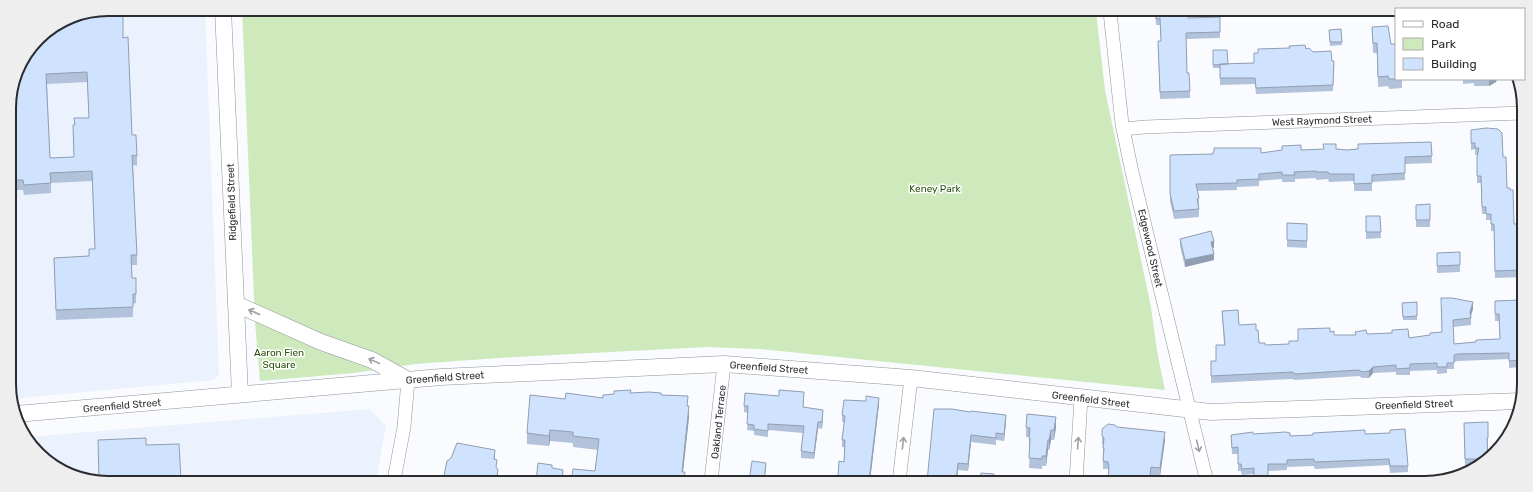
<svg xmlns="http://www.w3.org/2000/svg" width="1533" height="492" viewBox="0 0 1533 492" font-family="Rubik,sans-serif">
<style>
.built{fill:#ebf2fd}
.green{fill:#ceeabd}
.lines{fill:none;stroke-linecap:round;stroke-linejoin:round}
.minor-casing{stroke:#8f939a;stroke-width:14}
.tertiary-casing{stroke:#8f939a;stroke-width:17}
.minor{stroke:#fff;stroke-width:13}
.tertiary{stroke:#fff;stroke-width:16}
.wall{fill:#b2c2da;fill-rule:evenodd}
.shaded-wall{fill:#919eb2}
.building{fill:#cfe2fe;stroke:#919eb2;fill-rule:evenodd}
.oneway{stroke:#a0a0a1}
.labels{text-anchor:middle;stroke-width:3;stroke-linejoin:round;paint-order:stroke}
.street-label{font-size:10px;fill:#2b2c2f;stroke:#fff}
.park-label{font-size:10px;fill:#2f510f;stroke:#fff}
.rim{fill:none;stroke:#2b2c2f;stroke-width:2}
</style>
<rect width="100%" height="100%" fill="#f9fbfe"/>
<path class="built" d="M108,9H205L219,375L213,380L11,399L9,102L17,70Z
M370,409L386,426L376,480H82L34,449L27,437Z"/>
<path class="green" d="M242,9L1096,12L1105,90L1151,307L1157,351L1165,390L759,349L707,347L515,357L415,364L354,373L260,381L255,322Z"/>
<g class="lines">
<g class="minor-casing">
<path id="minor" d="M1110,12L1122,124L1132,172L1207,482
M1123,129L1145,127L1522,113
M394,480L404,427L408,380
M711,481L724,364
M899,482L911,378
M1076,482L1081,397"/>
</g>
<g class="tertiary-casing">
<path id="tertiary" d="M223,9L240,394
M236,304L321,342L372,360L408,380
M16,414L441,377L724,364L911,378L1211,412L1521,401"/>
</g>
<use href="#minor" class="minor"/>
<use href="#tertiary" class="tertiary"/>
</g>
<path class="wall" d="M1155,12L1188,18L1220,17V38L1186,39L1187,73L1190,91V98L1160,99L1158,47L1161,41L1160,25H1156Z
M1372,27L1391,44L1396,54V79H1402V88L1389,89L1388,86L1378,87L1377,53H1373Z
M1341,29L1342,45L1330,46L1329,30Z
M123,38L132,135L137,156V166L133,165L137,255V265H132V278L136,294V303L133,304V317L56,320L54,258L89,256L95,249L92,181L51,183V193L24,195L23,190H10L9,102L17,70ZM87,82L89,118H74V125H73L74,157L50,158L47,84Z
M1306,49L1332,61H1334L1333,91L1256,94L1255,84L1220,85V68H1213V50L1228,64L1254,63Z
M1463,79H1497L1496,82L1489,86H1474V83L1463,84Z
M1471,130L1503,157L1507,188L1521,256V277L1495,278L1494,231H1491V220H1486V214H1482L1481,183H1477V157L1478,155H1475V149L1471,150Z
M1431,142L1432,163L1405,164V180L1372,182V191H1354V181L1329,182L1328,179L1316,180V178L1295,179V182H1282V179L1259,181V186L1237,187V190L1197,191L1199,198V217L1174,219L1170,201V155L1261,153L1301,150L1336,149L1347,150Z
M1430,204V227H1416V205Z
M1366,216H1380L1381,238L1366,239Z
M1287,223L1307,224V248L1287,247Z
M1180,239L1214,248H1213L1214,260L1185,267L1180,246Z
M1460,252V272L1437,273V253Z
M1521,300V367L1509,368V359L1458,361L1454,362V369H1447V373L1437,374V370L1410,371V375H1396V372L1373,373L1369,378H1362L1359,376L1295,380L1293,379L1211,383V361H1216L1224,345L1222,311L1239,325L1256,330L1259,343L1265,345L1289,344L1298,341V329L1330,332L1334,335H1356L1367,334L1409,338L1430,335L1442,332L1441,305L1473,309L1471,316V325L1453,327L1454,344L1476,342L1500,339L1499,321H1495V301Z
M1417,302V320H1403L1402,303Z
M631,393L661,395L688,406L689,417L683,472L685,481L595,471L598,450L573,447V443L550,441L549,446L527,444V433L565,399L603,398L614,394Z
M804,399L803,407L823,416L822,429L818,428L814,459L801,458V451L803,433L768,430V437L754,435V431L747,430L748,413L744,412V406Z
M879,404L870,481H838V476L844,462V447H842V440L844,422H842V415Z
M970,412L1006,422L1004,441L996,440V445L971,442L968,471L958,470L957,482H927Z
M1464,423L1488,438V448H1487L1488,460L1485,462L1467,469H1465Z
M1026,427H1056L1054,440H1051L1049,450H1048L1046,466H1042V469L1029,468L1030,448H1029V437H1026Z
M1117,427L1165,440L1160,476L1151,475V482H1108V469H1103V445L1102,444V436Z
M1253,434L1290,436L1365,434L1408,466V472L1390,473L1389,465L1316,469L1314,468V466L1287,467V470L1268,471L1254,474L1242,475L1241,471H1238V454H1232L1231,435Z"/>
<path class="shaded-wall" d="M1489,79H1497L1496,82L1489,86Z
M1214,241V248H1211V242Z
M1214,254V260L1185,267V260Z
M1473,302V309L1470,318V312Z
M1373,367V373L1369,378V371Z
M879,398V404L870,481H869Z
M689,406V417L682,481V472Z
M823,410V416L822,429V422Z
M1006,415V422L1004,441V434Z
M1056,417V427L1054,440V430Z
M818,422V428L814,459V453Z
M550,430V441L549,446V436Z
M1051,430V440L1049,450V440Z
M1165,432V440L1160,476V468Z
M971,435V442L968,471V464Z
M1048,440V450L1046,466V456Z
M495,450V463L494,459Z
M766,463V469L764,481Z
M958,463L957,482H956Z
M1151,467V475L1150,482V476Z
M498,470V481H496Z"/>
<path class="building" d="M108,9H123V38L128,37L132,135H136L137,156L132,155L137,255H131L132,278H136V294H133V307L56,310L54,258L89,256V249H95L92,171L50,173L51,183L24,185L23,180H10L9,102L17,70L38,38L70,16ZM87,72L89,118H74L75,125H73L74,157L50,158L46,74Z
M1156,12H1188V18L1220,17V32L1186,33L1187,73H1189L1190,91L1160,92L1158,41H1161L1160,18L1156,19Z
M1388,26L1391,44H1396V79H1389L1388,76L1378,77L1377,43H1373L1372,27Z
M1341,29L1342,42H1330L1329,30Z
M1305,45L1306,49L1309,48L1313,52L1331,51L1332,61H1334L1333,85L1256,88L1255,78H1220V64L1254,63V53H1258V49L1290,48L1289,46Z
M1213,50H1227L1228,64L1213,65Z
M1486,128L1498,129L1502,133L1503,157H1506L1507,188H1510V190H1513L1514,224H1520L1521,270L1495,271L1494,224H1491V214H1486V207H1482L1481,176H1477V157L1479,148H1475V143H1471V130Z
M1431,142L1432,156L1405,157V173L1372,175V183L1354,184V174H1329L1328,172H1316V171L1294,172L1295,175H1282V172L1259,174V179L1237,180V183L1196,184L1199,198L1197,199L1199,209L1174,211L1170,194V155L1213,154V152H1214V148H1261V153L1282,150V146L1301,145V150L1324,149L1323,144H1336V149L1347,150L1358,149V144Z
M1430,204V220H1416V205Z
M1366,216H1380L1381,232H1366Z
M1287,223L1307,224V241L1287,240Z
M1211,231L1214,241L1211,242L1214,254L1185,260L1180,239Z
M1460,252V265L1437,266V253Z
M1441,298H1452L1473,302L1470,312L1471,318L1453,320L1454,344L1476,342V340L1500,339L1499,314H1495V301L1521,300V360L1509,361V353L1458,354L1454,355V363H1447V367H1437V363L1410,364V368L1396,369V365L1373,367L1369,371L1362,372L1359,370L1295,374L1293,372L1211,376V361H1216V345H1225L1222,311L1238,310L1239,325L1256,324V330H1258L1259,343H1265V345L1289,344V341H1298V329L1330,328V332L1334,331V335H1356L1355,332L1366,330L1367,334L1392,333V330L1408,329L1409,338L1430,335V333L1442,332Z
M1417,302V316L1403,317L1402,303Z
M631,390L630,393L649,392L661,393V395L688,396L687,406H689L682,472H685L684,481H571L573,469L595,471L599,439L573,436V432L550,430L549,436L527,433L530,395L565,399L566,393L603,398V395L614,394V391Z
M779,390L804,392L803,407L823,410L822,422H818L814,453L801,451L804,426L768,424V431L754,429V425L747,424L748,406H744L745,393L779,396Z
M866,396L879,398L869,481H838L839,477L838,476L839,461L844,462L845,440H842L845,416L842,415L844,400L866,401Z
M934,409H952L970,412L971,411L1006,415L1004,434L996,433V438L971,435L968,464L958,463L956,482H927Z
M1027,414L1056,417L1054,430H1051L1049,440H1048L1046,456H1042V459L1029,458L1030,438H1029L1030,428L1026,427Z
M1488,422V438H1487L1488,459H1465L1464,423Z
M1108,424L1115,425L1117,427L1165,432L1160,468L1151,467L1150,476H1144V482H1108L1109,465L1108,462L1103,461L1104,448H1103L1104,438L1102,436V429Z
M1405,429L1408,466H1390L1389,459L1316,462L1314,461V459L1287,460V464H1268V482H1254V468L1242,469L1241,464H1238V447L1232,448L1231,435L1253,432V434L1286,432L1290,433V436L1313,435V433L1365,430V434L1390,433V430Z
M146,438V445L179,444L181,480H99L98,440Z
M30,443H34V450V449Z
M457,443L495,450L494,459L497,460L496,467L498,470L496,481L443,480L447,461L451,458Z
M752,461L766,463L764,481H749Z
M538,463L552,465V468L563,470L562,481H536Z
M981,473L994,474V482H980Z"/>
<defs><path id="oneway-shaft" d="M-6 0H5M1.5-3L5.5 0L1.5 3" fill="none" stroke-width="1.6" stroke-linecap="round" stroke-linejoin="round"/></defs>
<g class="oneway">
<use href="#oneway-shaft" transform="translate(254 312) rotate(-156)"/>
<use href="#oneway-shaft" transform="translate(374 361) rotate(-155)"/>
<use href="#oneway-shaft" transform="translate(903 443) rotate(-84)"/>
<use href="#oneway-shaft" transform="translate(1078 443) rotate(-86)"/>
<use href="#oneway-shaft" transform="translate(1198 446) rotate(76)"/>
</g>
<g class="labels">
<g class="street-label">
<text transform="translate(1322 120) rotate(-2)" y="4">West Raymond Street</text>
<text transform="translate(231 202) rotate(-92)" y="4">Ridgefield Street</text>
<text transform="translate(1151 248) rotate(77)" y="4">Edgewood Street</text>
<text transform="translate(769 367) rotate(4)" y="4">Greenfield Street</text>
<text transform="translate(445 377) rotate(-4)" y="4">Greenfield Street</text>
<text transform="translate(1091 399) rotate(7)" y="4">Greenfield Street</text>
<text transform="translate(1414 404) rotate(-2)" y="4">Greenfield Street</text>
<text transform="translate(122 405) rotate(-5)" y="4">Greenfield Street</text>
<text transform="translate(718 422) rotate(-84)" y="4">Oakland Terrace</text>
</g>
<g class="park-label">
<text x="935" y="192">Keney Park</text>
<text x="279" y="356">Aaron Fien<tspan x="279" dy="12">Square</tspan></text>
</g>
</g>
<path d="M0 0H1533V492H0ZM108 16H1425A92 92 0 0 1 1517 108V384A92 92 0 0 1 1425 476H108A92 92 0 0 1 16 384V108A92 92 0 0 1 108 16Z" fill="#eee" fill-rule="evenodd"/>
<path class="rim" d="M108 16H1425A92 92 0 0 1 1517 108V384A92 92 0 0 1 1425 476H108A92 92 0 0 1 16 384V108A92 92 0 0 1 108 16Z"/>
<rect x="1395" y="8" width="130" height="72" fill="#ffffff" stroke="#aaabac"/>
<rect x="1403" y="21" width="20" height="6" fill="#ffffff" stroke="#aaabac"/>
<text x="1431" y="28" font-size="12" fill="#2b2c2f">Road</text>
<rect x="1403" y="38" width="20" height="12" fill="#ceeabd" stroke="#aaabac"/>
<text x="1431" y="48" font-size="12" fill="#2b2c2f">Park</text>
<rect x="1403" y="58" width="20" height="12" fill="#cfe2fe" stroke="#aaabac"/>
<text x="1431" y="68" font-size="12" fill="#2b2c2f">Building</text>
</svg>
